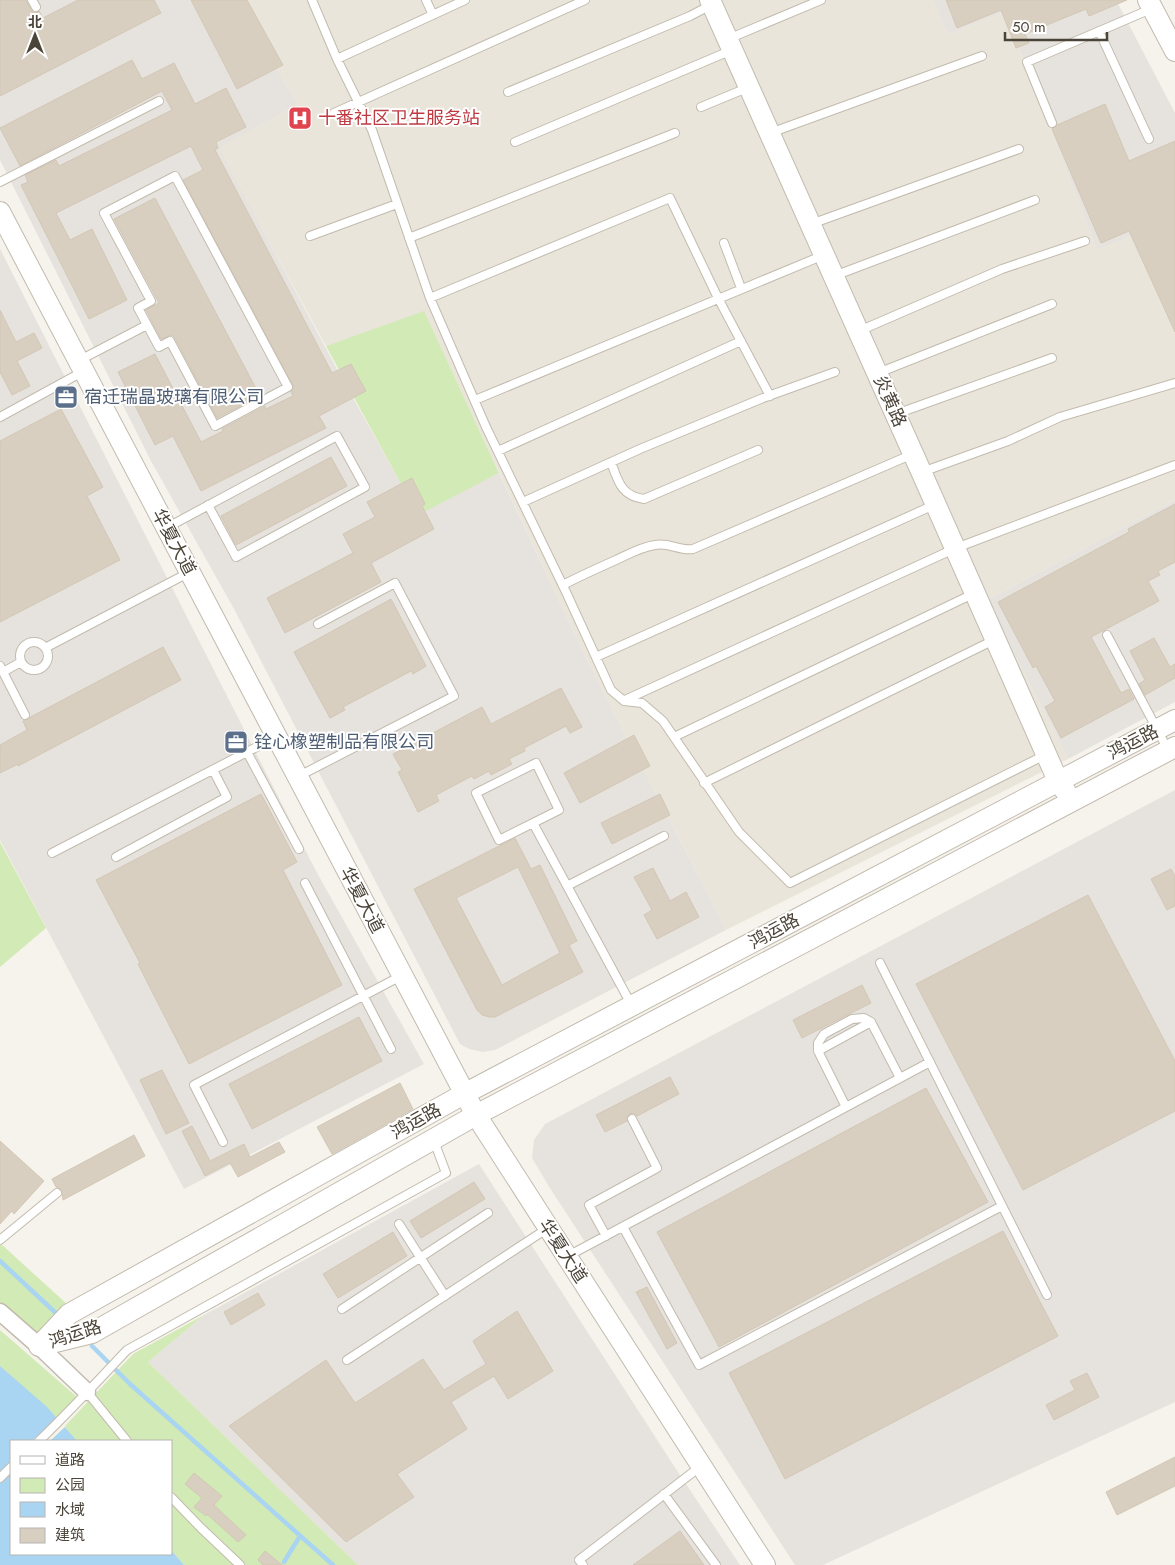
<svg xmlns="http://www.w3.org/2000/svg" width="1175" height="1565" viewBox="0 0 1175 1565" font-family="Jost,'Noto Sans SC',sans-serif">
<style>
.residential{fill:#eae5da}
.industrial{fill:#e6e2dd}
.green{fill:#d2eab5}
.water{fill:#a9d4f2}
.pier{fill:#f6f3ec}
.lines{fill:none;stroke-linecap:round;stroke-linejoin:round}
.stream{stroke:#a9d4f2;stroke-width:4.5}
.building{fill:#d8cfc1;stroke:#d3c7b4;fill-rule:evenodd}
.service-casing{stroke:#c2bbae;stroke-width:10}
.minor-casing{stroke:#c2bbae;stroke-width:19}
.tertiary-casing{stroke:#c2bbae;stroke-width:22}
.service{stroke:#fff;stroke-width:8}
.minor{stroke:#fff;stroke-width:16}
.tertiary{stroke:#fff;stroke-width:20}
.labels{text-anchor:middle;stroke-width:4;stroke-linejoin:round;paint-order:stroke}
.health-label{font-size:18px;fill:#be3a42;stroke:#fff;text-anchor:start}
.service-label{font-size:18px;fill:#4e5e75;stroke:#fff;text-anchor:start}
.street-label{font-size:18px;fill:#4b4439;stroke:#fff}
</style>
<rect width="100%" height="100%" fill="#f6f3ec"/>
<path class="residential" d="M240,0H933L947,35L1005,12L1097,250L1131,236L1175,333V500L987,600L1068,759L726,930L585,656L424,312L326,346L218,148L297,105Z"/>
<path class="industrial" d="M0,0H240L297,105L219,148L337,369L418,514L499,473L585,656L726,930L495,1050L483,1052L469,1049L460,1044L234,609L151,461L0,160Z
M933,0H1116L1175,113V333L1131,236L1097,250L1005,12L947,35Z
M0,249L316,871L424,1064L184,1189L0,840Z
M1175,500V702L1068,759L987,600Z
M1175,790V1402L823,1565H795L548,1185L532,1158L534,1140L545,1124Z
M479,1164L674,1466L740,1565H358L148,1362L204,1315Z"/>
<path class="green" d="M424,311L499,473L418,515L326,346Z
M0,842L46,928L0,967Z
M0,1243L68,1305L38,1338L0,1305Z
M204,1315L148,1362L358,1565H184L171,1550V1441H77L64,1427L133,1354Z
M0,1330L78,1398L57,1418L0,1366Z"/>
<path class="water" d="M0,1366L47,1407L77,1441H11V1554H171V1550L184,1565H0Z"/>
<path class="pier" d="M58,1417L66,1426L50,1441H32Z"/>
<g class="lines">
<path class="stream" d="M0,1261L58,1315
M92,1346L130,1384L333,1565
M284,1562L300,1536"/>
</g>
<path class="building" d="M0,0H26L31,10L35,13L39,11L43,18L78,0H154L161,13L0,96Z
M191,0H247L283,65L237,89Z
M946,0H1127L1089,16L1086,9L1025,34L1029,43L1016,48L1001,10L957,28Z
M132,60L142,79L174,63L195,104L226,88L246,127L216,142L218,148L215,150L332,373L351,364L366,391L319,416L326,428L201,491L173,436L155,445L118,372L155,354L201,442L223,431L222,429L265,406L266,409L293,396L291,392L294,387L183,180L203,170L191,146L56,213L70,240L92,229L127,300L89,319L21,185L28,182L25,175L56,160L59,166L172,110L162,91L20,166L0,128Z
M1105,104L1129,161L1175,141V332L1129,231L1101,243L1052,129L1057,125Z
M155,198L260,396L217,418L175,338L172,335L161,339L146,310L159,303L114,219Z
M0,310L16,342L34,333L42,348L17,361L30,386L12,395L0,372Z
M61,409L103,487L87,496L120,560L0,622V441Z
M331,457L347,486L236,545L221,516Z
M412,478L425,504L422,506L434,529L371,563L381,582L285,633L267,598L353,553L343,534L375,517L367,502Z
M1175,504V562L1158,571L1160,575L1148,581L1159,601L1091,637L1121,693L1129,689L1134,699L1061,738L1045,707L1055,701L1036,666L1033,668L998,602L1129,532L1128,529Z
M391,599L426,666L413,674L411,671L343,707L345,710L330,718L294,652Z
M1154,638L1170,667L1175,664V678L1145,695L1139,684L1145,680L1130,651Z
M163,647L181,680L18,766V764L0,773V745L27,730L23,721Z
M561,688L582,727L570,733L566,726L524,748L525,751L509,759L512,764L491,775L489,771L474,779L472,776L436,795L439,801L418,812L398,772L402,770L393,754L482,707L491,724Z
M634,735L650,766L580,803L564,773Z
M261,794L297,862L283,870L342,985L189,1064L138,964L140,963L96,880Z
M660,794L670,815L612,844L601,823Z
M515,838L531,869L540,865L577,941L569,945L583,972L495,1017H489L482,1015L477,1010L414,889ZM518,867L560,953L502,985L456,898Z
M653,868L670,901L686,892L699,917L657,939L644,915L652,910L634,877Z
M1171,869L1175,876V906L1167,910L1151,879Z
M1088,895L1175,1061V1111L1023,1190L916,984Z
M862,985L871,1003L802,1038L793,1020Z
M359,1017L382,1061L252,1129L229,1084Z
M162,1070L189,1123L166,1134L140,1080Z
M670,1077L679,1094L637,1116L633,1113L629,1114L627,1121L605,1132L596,1115Z
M400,1083L413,1109L332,1154L317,1127Z
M926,1088L988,1202L719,1347L657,1232Z
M192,1126L210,1161L244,1144L250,1157L279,1142L285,1152L238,1177L230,1163L205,1176L182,1131Z
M134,1135L145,1156L63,1200L62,1190L56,1187L52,1179Z
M0,1141L44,1181L14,1214L12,1211L0,1224Z
M474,1182L485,1199L421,1238L410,1221Z
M1003,1231L1058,1336L785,1479L729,1373Z
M393,1232L407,1256L338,1298L323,1274Z
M647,1287L677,1343L667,1349L636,1292Z
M258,1293L265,1305L231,1325L224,1312Z
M517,1311L553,1371L508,1399L494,1376L451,1402L467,1429L397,1474L414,1497L346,1542L229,1426L326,1360L355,1403L423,1359L444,1390L486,1364L473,1341Z
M1087,1373L1099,1397L1054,1420L1046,1405L1075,1390L1070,1381Z
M1175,1457V1486L1117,1515L1106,1492Z
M194,1473L222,1496L214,1505L246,1535L238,1542L207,1514L206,1516L194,1507L202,1498L185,1484Z
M680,1531L704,1565H633Z
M265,1551L282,1565H263L258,1560Z"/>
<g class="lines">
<g class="service-casing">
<path id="service" d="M32,0L36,7
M312,0L337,59L372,130L430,298L486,427L566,592L611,690L624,701L642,703L663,721L739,832L790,883L1045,755
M426,0L433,15
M1099,31L1149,139
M728,39L821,0
M337,59L465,0
M508,92L690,16L711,5
M701,107L747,88
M334,113L585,0
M1052,123L1027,62L1151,9
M770,133L982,56
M515,142L732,50
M175,176L288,387L215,426L170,341L159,347L138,308L151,301L104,213Z
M0,182L159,101
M811,224L1019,149
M310,236L397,204
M409,238L675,133
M724,243L741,288
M834,276L1035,200
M430,298L670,198L718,298L770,396
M859,331L1002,269L1085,241
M78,361L147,325
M878,373L1052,304
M475,400L824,255
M896,414L1052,358
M0,417L84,371
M498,451L741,341
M611,462C618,481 621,496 644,499L758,450
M922,472L1008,441L1060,417L1175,383
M523,502L640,449L763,398L835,372
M168,527L337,436L365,487L236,557L208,505
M563,585C580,576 598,568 616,560C629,554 641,547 655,545C669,542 679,551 693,549L906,457
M1107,635L1168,750
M20 656a14 14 0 1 1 28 0a14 14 0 1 1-28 0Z
M45,648L190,572
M596,657L934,505
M0,666L25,715
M3,672L21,662
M625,700L956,548L1175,465
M674,737L975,593
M247,752L299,849
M299,776L454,696L395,583L318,624
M704,783L996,639
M533,823L499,840L476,793L536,763L559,810L533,823L631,1004
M52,853L276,737
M116,857L227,797L213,770
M305,883L391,1049
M567,886L664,836
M880,963L1047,1295
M818,1051V1043L824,1034L852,1019L864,1018L871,1022
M846,1107L818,1051L871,1022L900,1078
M223,1142L194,1085L401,976
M399,1224L445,1296
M623,1227L699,1365L1002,1206
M606,1236L589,1205L657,1168L632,1119
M0,1240L57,1193
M568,1256L930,1062
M342,1309L488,1213
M347,1360L548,1228
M87,1392L127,1441
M39,1441C69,1412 98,1381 127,1350L446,1173L434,1141
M0,1478L11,1467
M664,1494L716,1565
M171,1497L201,1528L240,1565
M583,1565L579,1560L701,1466"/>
</g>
<g class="minor-casing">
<path id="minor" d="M0,1312L39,1346L87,1392"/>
</g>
<g class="tertiary-casing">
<path id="tertiary" d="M710,0L924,478L1058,781L1066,792
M1148,0L1175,51
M0,212L476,1115L765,1565
M39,1346L69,1314L464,1094L1175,720
M39,1346L92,1333L476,1115L1175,747"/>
</g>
<use href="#service" class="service"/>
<use href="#minor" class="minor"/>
<use href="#tertiary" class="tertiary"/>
</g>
<defs>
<g id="hospital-square" transform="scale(1.25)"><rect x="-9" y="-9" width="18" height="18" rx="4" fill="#e0444e" stroke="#fff"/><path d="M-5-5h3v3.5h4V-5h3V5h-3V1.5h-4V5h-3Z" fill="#fff"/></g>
<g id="office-square" transform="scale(1.25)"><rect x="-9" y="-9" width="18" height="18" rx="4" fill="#5c6f8a" stroke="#fff"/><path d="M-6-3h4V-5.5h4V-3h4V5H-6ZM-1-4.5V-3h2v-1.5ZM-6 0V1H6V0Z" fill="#fff"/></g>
</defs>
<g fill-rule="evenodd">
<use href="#hospital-square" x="300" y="118"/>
<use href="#office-square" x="66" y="397"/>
<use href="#office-square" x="236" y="742"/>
</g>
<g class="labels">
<g class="health-label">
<text x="318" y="124">十番社区卫生服务站</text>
</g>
<g class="service-label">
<text x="84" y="403">宿迁瑞晶玻璃有限公司</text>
<text x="254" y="748">铨心橡塑制品有限公司</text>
</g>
<g class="street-label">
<text transform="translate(890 401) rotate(66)" y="6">炎黄路</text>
<text transform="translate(174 542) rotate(62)" y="6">华夏大道</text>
<text transform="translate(1133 742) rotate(-27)" y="6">鸿运路</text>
<text transform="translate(362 900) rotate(62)" y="6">华夏大道</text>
<text transform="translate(774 931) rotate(-28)" y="6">鸿运路</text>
<text transform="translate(416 1121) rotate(-29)" y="6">鸿运路</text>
<text transform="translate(563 1251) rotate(57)" y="6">华夏大道</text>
<text transform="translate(75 1334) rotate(-18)" y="6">鸿运路</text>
</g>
</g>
<rect x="10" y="1440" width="162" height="115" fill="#ffffff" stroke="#b7b4b0"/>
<rect x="20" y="1456" width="25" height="8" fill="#ffffff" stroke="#b7b4b0"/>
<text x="55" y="1465" font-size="15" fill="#4b4439">道路</text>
<rect x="20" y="1478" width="25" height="15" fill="#d2eab5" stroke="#b7b4b0"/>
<text x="55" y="1490" font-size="15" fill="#4b4439">公园</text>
<rect x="20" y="1502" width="25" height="15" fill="#a9d4f2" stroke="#b7b4b0"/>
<text x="55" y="1515" font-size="15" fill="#4b4439">水域</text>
<rect x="20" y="1528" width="25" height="15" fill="#d8cfc1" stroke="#b7b4b0"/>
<text x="55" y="1540" font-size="15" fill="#4b4439">建筑</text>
<g transform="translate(35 35)" stroke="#ffffff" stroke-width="4" paint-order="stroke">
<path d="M0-4L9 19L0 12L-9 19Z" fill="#4b4439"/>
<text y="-8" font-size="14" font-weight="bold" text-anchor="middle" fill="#4b4439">北</text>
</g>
<path d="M1005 32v8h102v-8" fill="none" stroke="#4b4439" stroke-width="2.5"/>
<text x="1012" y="32" font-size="15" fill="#4b4439" stroke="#ffffff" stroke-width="4" paint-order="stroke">50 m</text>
</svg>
